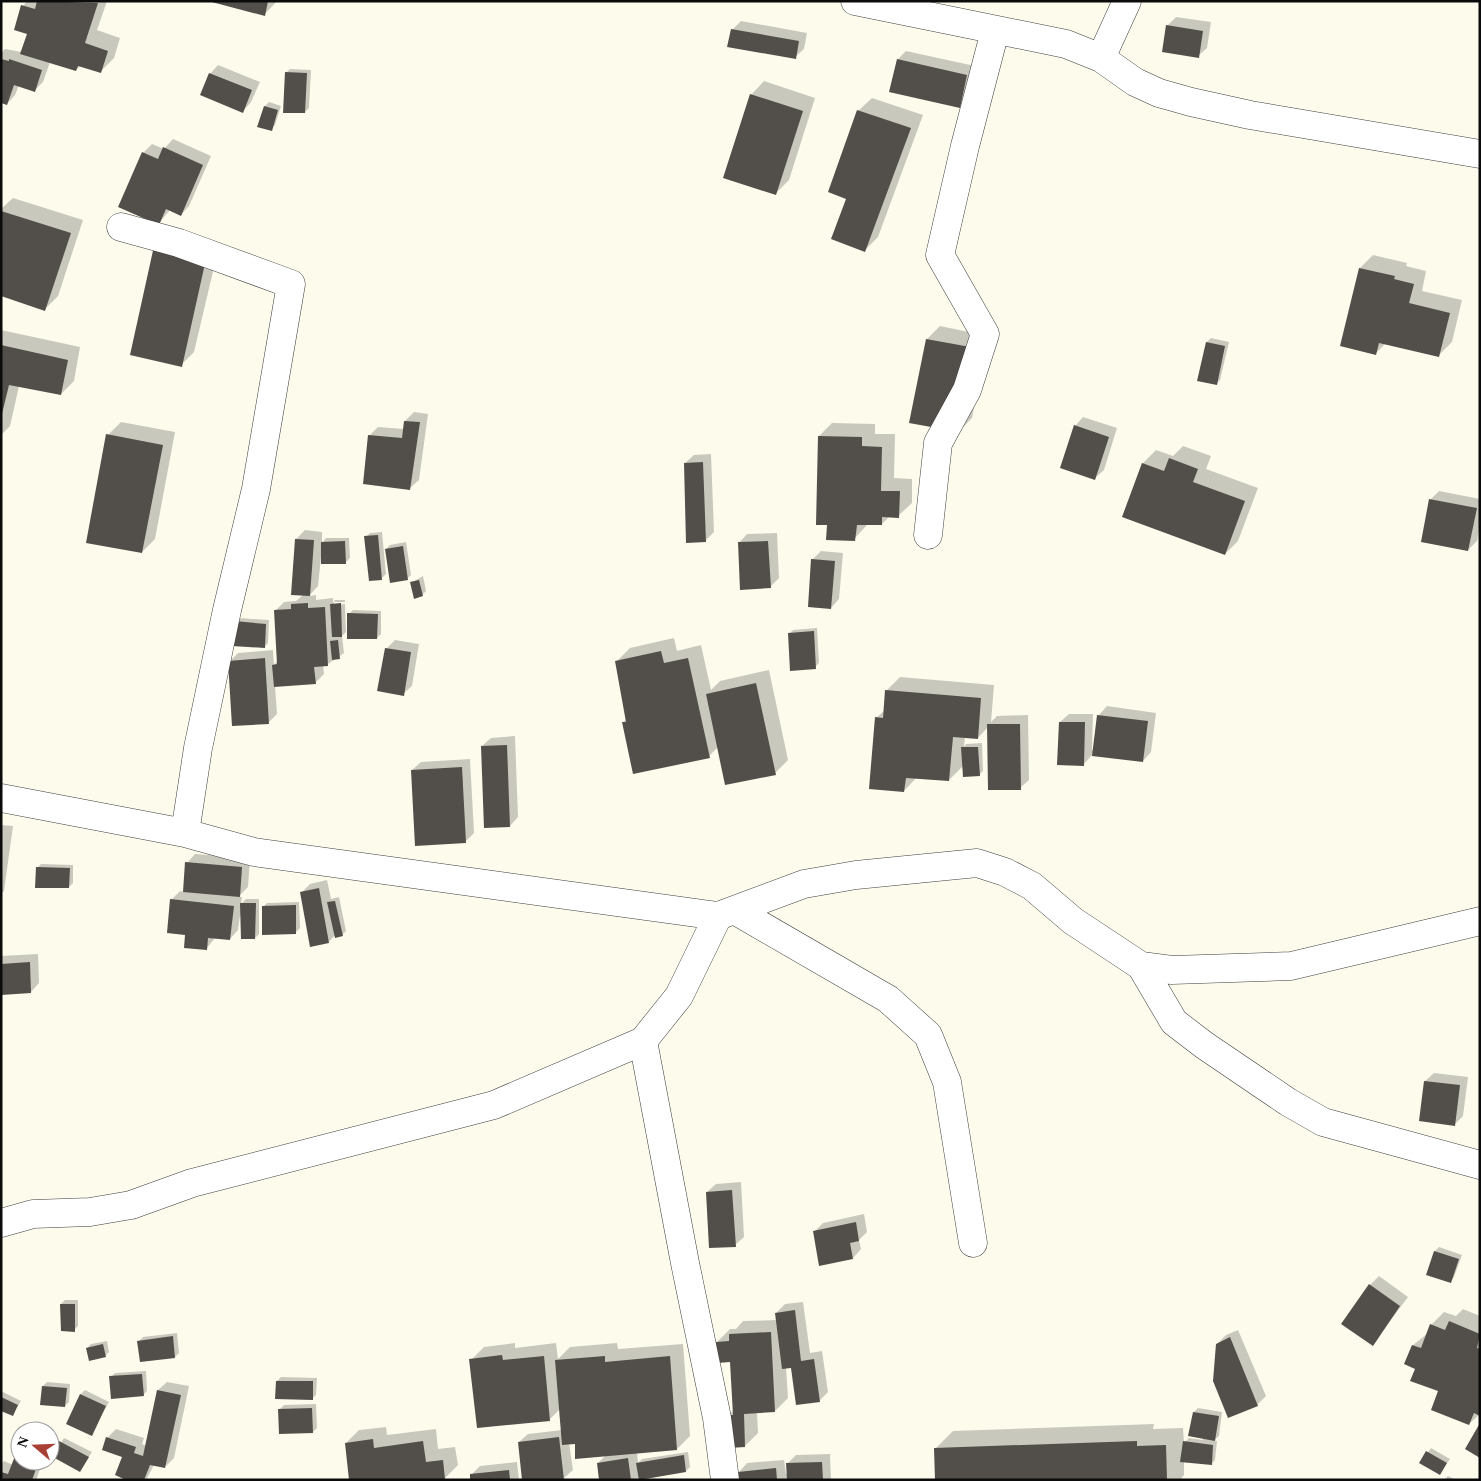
<svg xmlns="http://www.w3.org/2000/svg" width="1481" height="1481" viewBox="0 0 1481 1481" font-family="Georgia,serif">
<style>
.shadow{fill:#0003}
.building{fill:#524e49}
.lines{fill:none;stroke-linecap:round;stroke-linejoin:round}
.minor-casing{stroke:#3e3e3e;stroke-width:29}
.minor{stroke:#fff;stroke-width:28}
</style>
<rect width="100%" height="100%" fill="#fcfbec"/>
<path class="shadow" d="M27,1H107L97,30L120,38L114,58L101,71L81,65L76,70L50,62L43,82L35,90L19,85L15,95L7,104L1,102V53L5,49L22,52L28,33L23,6Z
M211,1H277L264,15Z
M1176,17L1211,22L1207,48L1198,56L1167,26Z
M741,21L807,33L804,49L795,57L732,30Z
M906,51L975,66L968,98L960,107L898,59Z
M218,65L260,82L251,102L243,111L210,74Z
M290,69L311,70L309,108L305,112L286,73Z
M764,81L815,98L789,180L776,193L751,95Z
M872,98L923,115L878,237L865,250L848,199L858,111Z
M269,102L281,106L275,125L271,129L259,126L265,106Z
M173,139L211,156L189,206L181,215L170,210L159,223L143,153L152,144L164,149Z
M13,198L83,220L58,296L45,309L1,295V209Z
M219,246L194,352L181,365L131,354Z
M1373,255L1407,263L1406,266L1426,271L1422,291L1462,300L1452,342L1439,355L1386,343L1375,354L1360,268Z
M940,326L988,336L972,418L959,431L927,339Z
M1,330L80,347L74,381L61,394L19,386L10,426L1,435Z
M1211,338L1229,342L1220,380L1216,384L1207,342Z
M414,412L428,414L419,480L410,488L370,435L378,427L404,429L405,421Z
M1083,417L1117,428L1104,470L1095,478L1075,426Z
M121,422L175,432L155,539L142,552L108,435Z
M832,423L875,424V434H895L894,478L912,479V503L898,516H890L882,524L867,525L854,539L828,524L819,436Z
M1183,446L1211,456L1206,469L1258,488L1238,541L1225,554L1124,516L1143,463L1156,450L1173,456Z
M711,454L714,532L705,541L685,463L694,455Z
M1439,491L1480,499V525L1477,541L1468,550L1430,500Z
M305,530L322,532V543L326,538H349L350,558L346,562L321,557L318,586L309,596L316,595V600L333,598V603L335,600H345V602H334V605L345,604L346,632L342,636L344,653L328,664L323,665L324,674L315,683L275,686L277,714L268,723L229,662L238,653L273,650L274,665L278,660L275,611L284,602L296,601L303,595L296,539Z
M382,532L386,574L382,578L366,537L370,533Z
M777,533L779,578L770,587L739,543L747,534Z
M406,542L411,575L407,579L386,549L390,545Z
M821,551L843,553L839,599L831,608L812,560Z
M423,576L426,591L422,595L411,583Z
M353,610L381,611V634L377,638L349,614Z
M239,618L269,620L268,643L264,647L233,645Z
M817,628L819,663L815,667L789,634L793,630Z
M674,638L677,651L701,645L711,690L720,681L769,670L788,760L775,773L718,747L709,756L623,722L627,719L617,661L630,648Z
M395,640L419,644L412,686L403,694L386,649Z
M900,677L994,685L991,722L997,716L1028,715L1029,780L1020,788L988,727L978,738L965,737L964,747L966,744L982,743L983,771L979,775L963,766L949,780L917,777L904,791L876,718L885,710L887,690Z
M1107,706L1156,713L1151,752L1143,761L1092,755L1083,765L1060,722L1069,714H1093L1092,750H1094L1099,715Z
M515,736L518,817L510,826L482,746L491,738Z
M470,759L474,833L465,842L412,770L421,762Z
M1,825L13,826L4,891L1,894Z
M195,854L250,858L248,887L238,897H242L241,904L246,899H259V934L255,938L242,915H240L238,930L230,939L215,938L206,949L187,934L171,900L180,891L184,892L187,863Z
M41,864L73,865V883L69,887L37,868Z
M327,880L331,899L339,897L346,931L342,935H335L329,942L301,893L310,884Z
M299,902L300,928L296,932L263,907L267,903Z
M38,954L39,983L31,992L1,993V956Z
M1434,1073L1468,1077L1463,1116L1454,1125L1425,1081Z
M741,1182L744,1237L735,1245L707,1192L716,1184Z
M864,1214L867,1232L859,1240L861,1249L853,1258L814,1232L823,1223Z
M1439,1247L1462,1255L1454,1277L1451,1281L1427,1274L1435,1251Z
M1379,1276L1408,1297L1373,1344L1370,1285Z
M65,1300H78V1326L74,1330L61,1304Z
M803,1302L810,1353L822,1351L828,1392L819,1401L792,1367H786L788,1398L775,1411L757,1412L758,1433L745,1446L728,1416L734,1410L732,1361L717,1342L730,1329H736L743,1321L777,1320L776,1313L785,1304Z
M1463,1309L1480,1316V1414L1469,1424L1417,1368L1406,1364L1413,1345L1428,1333L1431,1325L1444,1312L1456,1316Z
M1238,1330L1266,1396L1257,1405L1217,1344L1226,1335Z
M177,1333L179,1353L175,1357L139,1341L143,1337Z
M107,1341L109,1352L105,1356L87,1348L91,1344Z
M515,1343V1348L556,1343L558,1359L570,1347L617,1343L618,1349L683,1344L690,1436L677,1449L637,1452L638,1463L642,1459L688,1452L690,1467L686,1471L641,1480H600L598,1463L606,1455L576,1443H569L573,1470L564,1478L554,1480L519,1442L528,1434L562,1430L560,1409L550,1419L471,1360L484,1347Z
M146,1371L147,1391L143,1395L111,1377L115,1373Z
M281,1377L317,1378L316,1395L312,1399L277,1381Z
M47,1382L70,1384L69,1402L65,1406L43,1386Z
M167,1382L189,1386L174,1458L165,1467L154,1465L146,1480H130L124,1456L107,1438L116,1429L144,1438L142,1444L147,1446L158,1390Z
M85,1390L109,1402L91,1434L81,1394Z
M1,1391L21,1401L12,1415L1,1410Z
M316,1404L317,1428L313,1432L280,1409L284,1405Z
M1198,1408L1222,1412L1219,1436L1213,1441H1217L1215,1460L1211,1464L1184,1461V1475L1180,1480H937L936,1448L953,1431L1154,1424L1153,1429L1183,1428L1184,1443L1189,1438L1203,1440L1194,1412Z
M386,1427L387,1435L436,1429L438,1449L455,1447L458,1465L445,1478L350,1480L346,1443L359,1430Z
M64,1438L92,1452L80,1470L53,1455Z
M20,1446V1461H43L36,1480H1V1464L4,1461L13,1465Z
M1431,1448L1450,1459L1440,1473L1421,1462Z
M830,1454L831,1480H740L739,1472L747,1463L784,1460L786,1474H788L787,1464L796,1455Z
M517,1462L519,1480H471V1475L480,1466Z
M1448,1476L1456,1480H1444Z"/>
<path class="building" d="M37,1L98,3L85,43L108,51L101,73L78,66L76,71L20,54L27,34L14,30L21,5L35,9Z
M208,1H268L265,16Z
M1166,25L1203,31L1199,58L1162,52Z
M731,29L799,41L796,59L727,47Z
M1,59L9,61V59L42,70L35,92L14,85L7,105L1,103Z
M897,59L967,75L960,108L889,92Z
M285,72L307,73L305,113H283Z
M209,73L252,90L243,113L200,95Z
M750,94L803,111L776,195L723,178Z
M264,106L278,110L272,131L257,127Z
M857,110L911,128L865,252L831,239L846,199L828,192Z
M163,147L203,165L181,216L166,209L159,225L118,207L142,152L158,159Z
M1,211L71,233L45,311L1,296Z
M154,246L206,259L182,367L130,355Z
M1359,268L1395,276L1394,279L1414,284L1409,303L1450,313L1439,357L1379,343L1376,355L1340,346Z
M926,339L976,348L959,432L909,423Z
M1206,342L1225,346L1217,385L1197,381Z
M1,345L68,360L61,395L9,385L1,418Z
M404,421L420,422L410,490L363,484L368,435L402,438Z
M1074,425L1109,437L1095,480L1060,468Z
M106,434L163,445L142,553L86,543Z
M818,436L862,437V446L882,447L881,491H900L899,518L882,517V525H857L855,541L826,540L827,525H816Z
M1169,458L1198,469L1193,482L1245,501L1225,555L1122,517L1142,463L1164,471Z
M703,462L706,542L686,543L684,463Z
M1429,499L1477,508L1468,551L1421,542Z
M378,535L382,580L369,581L364,536Z
M295,539L314,540L310,596L291,595Z
M345,541L346,564H321V542Z
M768,541L771,588L740,590L738,542Z
M403,546L408,580L390,583L385,549Z
M811,559L835,561L831,609L808,607Z
M419,580L423,596L414,599L410,582Z
M308,603V608L325,607L328,666L314,667L316,684L274,687L272,665L277,664L274,610L291,609V604Z
M341,603L342,637H332L330,604Z
M347,613L378,614L377,639H347Z
M234,621L266,624L265,648L232,646Z
M814,631L816,669L790,671L788,633Z
M338,640L340,659L332,660L330,641Z
M385,648L411,652L404,696L377,691Z
M661,651L664,663L688,658L710,758L633,774L622,722H626L615,661Z
M265,658L269,724L232,726L228,661Z
M756,683L776,775L725,785L706,694Z
M885,690L981,698L978,739L953,737L949,781L906,778L904,792L869,789L875,717L883,718Z
M1097,715L1148,721L1143,762L1092,756Z
M1059,722H1085L1084,766L1057,765Z
M987,724H1020L1021,790H988Z
M507,745L510,827L484,828L481,746Z
M961,747H978L980,776L963,777Z
M462,767L466,843L415,846L411,770Z
M185,862L242,867L240,897L183,892Z
M36,867L70,868L69,888H35Z
M319,888L329,943L310,947L300,892Z
M170,899L234,906L230,940L208,938L207,950L184,948L185,935L167,933Z
M335,901L343,936L335,938L327,902Z
M240,903H256L255,939H241Z
M296,905V934L262,935V906Z
M30,962L31,993L1,995V964Z
M1424,1081L1460,1085L1455,1126L1419,1121Z
M732,1190L736,1247L709,1248L706,1192Z
M856,1222L859,1241L850,1243L853,1259L819,1266L813,1231Z
M1434,1251L1459,1259L1451,1283L1426,1275Z
M1369,1284L1400,1306L1373,1346L1341,1324Z
M60,1304H75V1332L61,1331Z
M795,1310L801,1361L814,1359L820,1402L796,1405L791,1368L782,1369L775,1313Z
M1449,1321L1480,1334L1477,1348L1480,1349V1416L1474,1413L1469,1425L1431,1410L1438,1391L1410,1381L1415,1369L1404,1364L1412,1345L1421,1348L1430,1324L1445,1330Z
M771,1332L775,1412L744,1414L745,1447L729,1448L727,1415H733L730,1362L717,1363L716,1342L729,1341V1334Z
M173,1336L175,1358L140,1362L137,1341Z
M1230,1337L1258,1406L1228,1418L1213,1381L1216,1344Z
M103,1344L106,1357L89,1361L86,1348Z
M502,1355L503,1360L544,1356L550,1421L477,1428L469,1359Z
M605,1356V1362L670,1356L677,1450L575,1459V1444L562,1445L555,1360Z
M142,1374L144,1396L111,1399L109,1376Z
M276,1381H313V1400L275,1399Z
M42,1386L67,1388L65,1407L40,1405Z
M157,1390L181,1395L165,1468L150,1465L144,1480H126L115,1475L122,1457L102,1450L106,1437L136,1447L134,1453L143,1456Z
M80,1394L106,1406L92,1436L66,1424Z
M1,1397L18,1405L13,1416L1,1411Z
M312,1408L313,1433L279,1434L278,1409Z
M1193,1412L1219,1416L1215,1441L1188,1436Z
M1480,1423V1458L1465,1449Z
M559,1437L564,1480H522L518,1442Z
M373,1439L374,1448L423,1441L426,1462L443,1460L445,1479L349,1480L345,1443Z
M59,1441L89,1457L80,1472L51,1456Z
M1137,1441V1446L1166,1445L1167,1480H935L934,1448Z
M1183,1441L1213,1445L1212,1465L1180,1462Z
M20,1443V1461H39L32,1480H1V1472L8,1474Z
M1426,1451L1447,1463L1440,1475L1419,1463Z
M684,1455L686,1472L639,1480L636,1463Z
M628,1458L631,1480H599L597,1463Z
M822,1462L823,1480H787L786,1463Z
M776,1468L777,1480H738V1472Z
M509,1470L510,1480H470V1474Z"/>
<g class="lines">
<g class="minor-casing">
<path id="minor" d="M855,1L1066,44L1101,58L1135,82L1159,93L1191,102L1250,115L1480,154
M1101,58L1127,1
M121,227L179,243L291,284L256,489L227,610L198,748L185,833
M928,535L938,443L967,390L985,334L940,255L965,146L995,31
M1,798L185,833L254,852L718,916
M736,911L888,999L928,1035L947,1082L973,1243
M1141,966L1174,1022L1204,1045L1288,1102L1323,1122L1480,1165
M643,1041L685,1263L717,1418L725,1480
M1,1223L33,1214L90,1212L131,1205L192,1183L494,1105L643,1041L679,996L718,916L804,884L856,875L977,863L1005,872L1032,886L1073,921L1141,966L1172,970L1291,966L1480,921"/>
</g>
<use href="#minor" class="minor"/>
</g>
<rect width="1481" height="1481" fill="none" stroke="#0b0b0b" stroke-width="5"/>
<g transform="translate(35 1446) rotate(289)"><circle r="24" fill="#ffffff" stroke="#9d9d9d"/>
<path d="M0-4L9 19L0 12L-9 19Z" fill="#a94036"/>
<text y="-8" font-size="14" font-weight="bold" text-anchor="middle" fill="#0b0b0b">N</text>
</g>
</svg>
